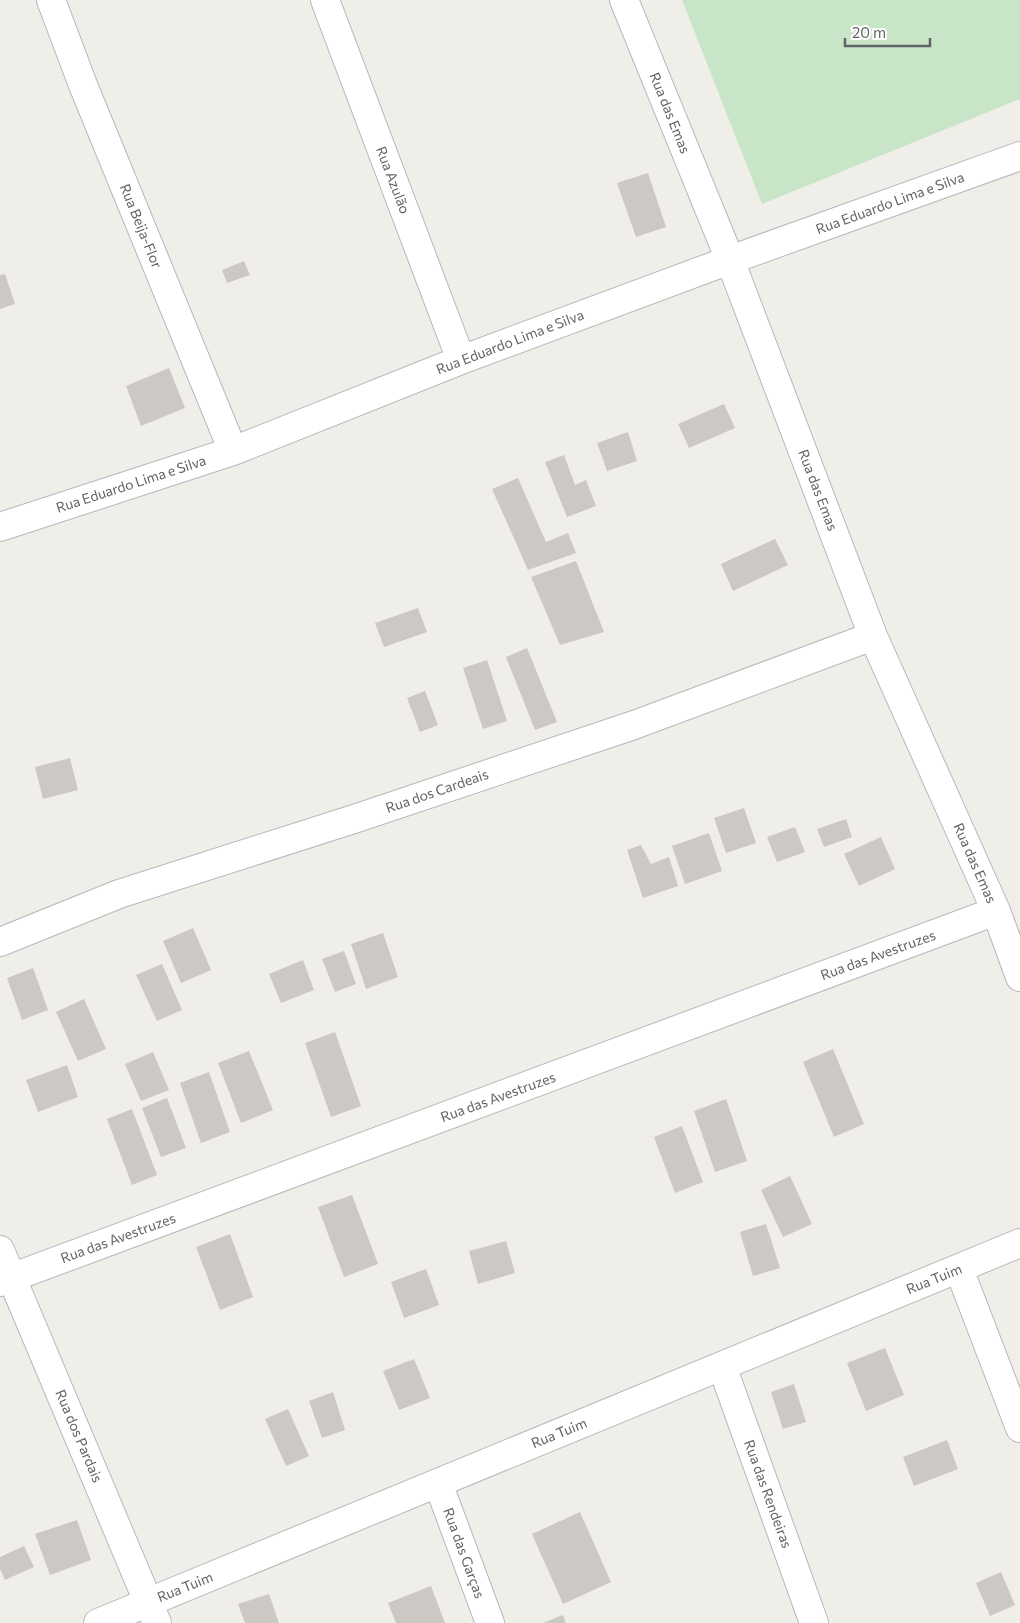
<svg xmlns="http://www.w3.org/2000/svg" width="1020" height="1623" viewBox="0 0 1020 1623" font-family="Commissioner,sans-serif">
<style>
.green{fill:#c9e5c8}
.building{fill:#ccc9c5}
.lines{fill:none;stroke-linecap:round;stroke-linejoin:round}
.street-casing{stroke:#b5b8bb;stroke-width:30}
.street{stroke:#fff;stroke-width:28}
.labels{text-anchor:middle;stroke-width:4;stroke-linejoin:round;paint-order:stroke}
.street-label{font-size:14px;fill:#606367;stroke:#fff}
</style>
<rect width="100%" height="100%" fill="#f0eee9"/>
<path class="green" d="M682,0H1020V99L762,204Z"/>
<path class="building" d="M648,173L666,227L636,237L617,183Z
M244,261L250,275L227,283L222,270Z
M5,274L15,304L0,309V275Z
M169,368L185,408L141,426L126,386Z
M724,404L735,428L689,448L678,424Z
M628,432L637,461L607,471L597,443Z
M564,455L575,485L586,480L596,506L567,517L545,462Z
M518,478L546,542L568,533L576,553L528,570L492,489Z
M775,539L788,565L733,591L721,564Z
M576,561L604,632L560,645L531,577Z
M418,608L427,632L384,647L375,623Z
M527,648L557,722L535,730L506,657Z
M487,660L507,721L483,729L463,668Z
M425,691L438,725L420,732L407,698Z
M70,758L78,790L43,799L35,767Z
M744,808L756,843L726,853L714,818Z
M846,819L852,837L824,847L817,829Z
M795,827L805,852L777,862L767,837Z
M709,833L722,871L685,884L672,846Z
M881,837L895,869L859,886L844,854Z
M641,845L651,864L669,857L678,886L643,898L627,850Z
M193,928L211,970L181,983L163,941Z
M383,933L398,977L366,989L351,944Z
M344,951L356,984L335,992L322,959Z
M303,960L314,990L281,1003L269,974Z
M162,964L182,1010L157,1021L136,975Z
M33,968L48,1010L22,1020L7,978Z
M84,999L106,1049L78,1061L56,1012Z
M335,1032L361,1106L331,1117L305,1043Z
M833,1049L864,1124L834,1137L803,1062Z
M249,1051L273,1110L241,1123L218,1063Z
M153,1052L169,1090L141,1101L125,1064Z
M67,1065L78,1097L38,1112L26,1080Z
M209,1072L230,1132L201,1143L180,1083Z
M167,1098L186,1148L161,1157L142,1108Z
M726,1099L747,1161L715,1172L694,1111Z
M132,1109L157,1175L132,1185L107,1119Z
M682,1126L703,1182L675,1193L654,1137Z
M790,1176L812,1224L783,1237L761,1190Z
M352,1195L378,1264L344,1277L318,1207Z
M766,1224L780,1268L753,1276L740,1232Z
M230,1234L253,1297L220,1310L196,1247Z
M506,1241L515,1273L478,1284L469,1251Z
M426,1269L439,1305L404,1318L391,1282Z
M885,1348L904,1395L866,1411L847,1363Z
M414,1359L430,1398L399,1410L383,1371Z
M794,1384L806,1422L783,1429L771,1392Z
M333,1392L345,1430L322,1438L309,1401Z
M288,1409L309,1456L286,1466L265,1419Z
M947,1440L958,1469L914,1486L903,1457Z
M580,1512L611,1582L563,1604L532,1534Z
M77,1520L91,1560L50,1575L35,1534Z
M24,1546L34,1567L5,1580L0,1569V1557Z
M1001,1572L1015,1605L990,1616L976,1583Z
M431,1586L445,1623H396L388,1603Z
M269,1594L279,1623H245L238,1604Z
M563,1615L566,1623H543Z"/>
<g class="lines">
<g class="street-casing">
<path id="street" d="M51,0L83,85L233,451
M325,0L461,360
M624,0L730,260L873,636L996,911L1020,977
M0,527L233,451L461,360L730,260L1020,156
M0,942L119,894L354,819L634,725L873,636
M0,1250L157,1623
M959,1269L1020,1428
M0,1282L996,911
M722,1366L814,1623
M438,1483L490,1623
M98,1623L1020,1243"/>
</g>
<use href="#street" class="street"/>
</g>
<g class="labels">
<g class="street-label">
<text transform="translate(670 113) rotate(68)" y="5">Rua das Emas</text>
<text transform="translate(393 180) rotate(69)" y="5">Rua Azulão</text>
<text transform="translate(890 203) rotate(-20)" y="5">Rua Eduardo Lima e Silva</text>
<text transform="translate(141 226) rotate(68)" y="5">Rua Beija-Flor</text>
<text transform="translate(510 342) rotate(-21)" y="5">Rua Eduardo Lima e Silva</text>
<text transform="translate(131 484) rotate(-18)" y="5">Rua Eduardo Lima e Silva</text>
<text transform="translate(818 490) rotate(69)" y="5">Rua das Emas</text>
<text transform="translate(437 791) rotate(-19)" y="5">Rua dos Cardeais</text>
<text transform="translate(975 863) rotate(66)" y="5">Rua das Emas</text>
<text transform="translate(878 955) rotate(-20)" y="5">Rua das Avestruzes</text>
<text transform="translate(498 1097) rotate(-20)" y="5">Rua das Avestruzes</text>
<text transform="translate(118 1238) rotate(-20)" y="5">Rua das Avestruzes</text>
<text transform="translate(934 1279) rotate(-22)" y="5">Rua Tuim</text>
<text transform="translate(559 1433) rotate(-22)" y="5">Rua Tuim</text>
<text transform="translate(79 1436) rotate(67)" y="5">Rua dos Pardais</text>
<text transform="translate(768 1494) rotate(70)" y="5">Rua das Rendeiras</text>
<text transform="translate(464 1553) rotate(70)" y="5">Rua das Garças</text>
<text transform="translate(185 1587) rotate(-22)" y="5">Rua Tuim</text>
</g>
</g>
<path d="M845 38v8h85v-8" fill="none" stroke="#606367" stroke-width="2.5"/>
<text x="852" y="38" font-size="15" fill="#606367" stroke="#ffffff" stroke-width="4" paint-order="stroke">20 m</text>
</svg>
